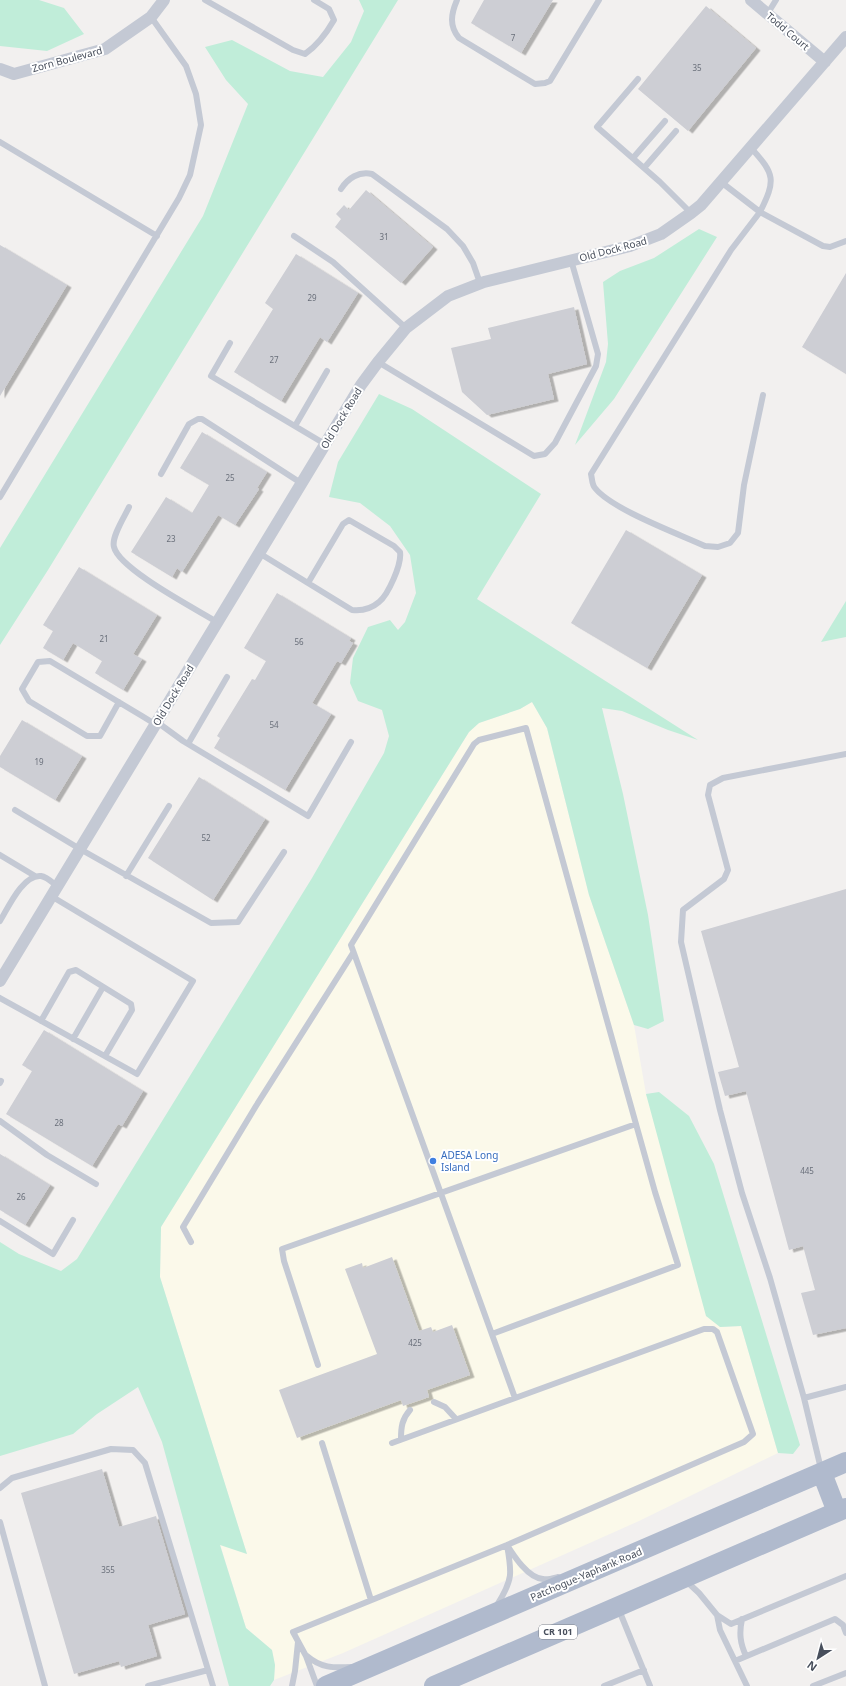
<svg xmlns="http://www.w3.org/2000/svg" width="846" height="1686" viewBox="0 0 846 1686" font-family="'Noto Sans',sans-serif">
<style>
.commercial{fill:#fbf9ea}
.green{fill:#c0edd9}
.building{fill:#cdced4;filter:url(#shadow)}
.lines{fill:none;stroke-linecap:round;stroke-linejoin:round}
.lane{stroke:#c4c9d4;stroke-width:6}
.street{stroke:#c4c9d4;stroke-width:12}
.primary{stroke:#b0bacd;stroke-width:20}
.shop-dot{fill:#3f7fe0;stroke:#fff;stroke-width:1.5}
.labels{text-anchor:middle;stroke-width:4;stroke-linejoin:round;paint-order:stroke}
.number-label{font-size:8px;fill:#696f7a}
.shield{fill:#fff;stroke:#7f848d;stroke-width:1}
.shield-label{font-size:9px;font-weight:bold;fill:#484f5c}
.street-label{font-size:10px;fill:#484f5c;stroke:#fff}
.shop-label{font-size:10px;fill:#366cbe;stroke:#fff;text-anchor:start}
</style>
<defs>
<filter id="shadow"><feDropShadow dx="4.5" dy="2.5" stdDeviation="0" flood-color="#0004"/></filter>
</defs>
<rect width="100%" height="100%" fill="#f2f0ef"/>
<path class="commercial" d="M532,702L547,728L589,895L634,1025L646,1094L720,1327L741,1326L778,1453L639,1521L343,1653L274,1680L275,1665L272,1650L246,1628L220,1544L247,1554L160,1277L161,1227L469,732L479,723L520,709Z"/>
<path class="green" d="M0,0H39L64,8L84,34L47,51L0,46Z
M359,0H398L48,570L0,645V548L203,216L248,104L226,80L205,47L232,40L290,71L323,77L351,42L364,11Z
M699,229L717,237L614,399L575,445L606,362L608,344L603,282L620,271L654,258Z
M379,394L412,409L541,494L477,599L698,740L668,730L622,711L602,708L623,794L648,915L664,1021L648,1029L634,1025L589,895L547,728L532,702L520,709L479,723L469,732L161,1227L160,1277L247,1554L220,1545L246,1628L272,1650L275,1665L274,1680L270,1686H229L162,1442L138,1387L97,1414L73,1434L0,1456V1242L19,1254L61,1271L77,1259L312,878L384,753L389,736L382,710L358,701L350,683L353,658L368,627L390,620L398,630L405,622L416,593L410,555L390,526L360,503L329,497L338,462Z
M846,601V637L821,642Z
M659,1092L689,1116L714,1164L800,1445L793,1454L778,1453L741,1326L720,1327L706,1316L646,1094Z"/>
<path class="building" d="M484,0H553L521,53L471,23Z
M706,6L756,48L688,131L638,89Z
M366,190L433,247L401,283L335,227L341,219L336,214L344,205L349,210Z
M0,245L67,285L0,396Z
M296,254L358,293L327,342L320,337L281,401L234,372L273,309L265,303Z
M846,273V374L802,347Z
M574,307L587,364L548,374L554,399L487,415L462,392L451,348L491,339L488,328Z
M202,432L267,472L257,488L259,489L235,525L218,515L182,572L177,568L172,577L131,552L166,497L192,513L209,485L180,468Z
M626,530L702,575L647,668L571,623Z
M79,567L157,615L133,654L142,659L123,690L95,673L102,661L73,643L63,660L43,648L53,631L43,625Z
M277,593L351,638L349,641L353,643L341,663L337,661L312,703L331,714L285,790L214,748L220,738L217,736L252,679L255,680L266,661L244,648Z
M22,720L82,756L55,800L0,767V756Z
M199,777L265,819L213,900L148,858Z
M846,889V1328L813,1335L801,1293L815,1290L803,1246L789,1250L746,1091L725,1096L718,1072L739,1067L701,931Z
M44,1030L143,1091L122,1126L118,1124L92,1166L6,1114L32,1071L22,1065Z
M0,1154L50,1185L25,1225L0,1210Z
M392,1257L419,1331L431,1327L433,1332L452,1325L470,1375L427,1390L429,1397L403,1406L401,1400L297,1438L279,1390L377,1354L345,1269L362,1263L363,1268Z
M102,1469L119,1527L156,1516L185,1614L148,1625L157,1656L121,1667L119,1661L74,1674L21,1493Z"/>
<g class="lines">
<path class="lane" d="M205,0L293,50L305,54C318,45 326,34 334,20L329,9L314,0
M457,0C451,14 449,26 459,38L535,84L545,83L550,81L599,0
M768,13L776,0
M638,79L597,127L660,182L691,213
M0,142L157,236
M751,148C775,174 776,180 760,212L823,246L830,247L846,241
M633,158L665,121
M644,168L676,131
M721,182L760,212L731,250L591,474C592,478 592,485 595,488C611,509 679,534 705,546L718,547L730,543L738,533L744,485L763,395
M341,189C348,178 359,171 372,174L447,229L463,246L473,263L480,283
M294,236L333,262L406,328
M230,343L211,376L325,444
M378,362L534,456L545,454L555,443L596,366L598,354L571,260
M295,426L327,371
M161,474L189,424L198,419H202L301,483
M0,497L179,198L190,175L201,125L196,94L186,66L151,17
M129,507C125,516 111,537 114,547C119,569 196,609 217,622
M259,553L352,610C362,611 371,609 379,602C388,595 402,564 400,552L394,546L349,520L343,524L308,583
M119,702L100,736H87L29,701L22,689L38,662L50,661L142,716L155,724
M157,722L183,741L308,816L351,742
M188,744L227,677
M15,810L80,849L211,923L238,922L284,852
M0,855L35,876
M126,876L169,806
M0,921C8,908 23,874 41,876C47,877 53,883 57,886
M0,998L137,1074L193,981L51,896
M41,1021L69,972L76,970L131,1004L132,1010L105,1056
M73,1039L103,987
M0,1083L1,1081
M0,1121L47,1155L96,1184
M0,1221L53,1254L73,1220
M191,1242L183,1227L256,1106L353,953
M492,1334L678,1265L655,1192L606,1017L526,728L479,740L474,744L351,945L515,1398
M318,1365L284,1261L282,1249L636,1124
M804,1398L846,1387
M434,1402L445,1407L456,1419
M401,1439C401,1427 402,1419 410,1410
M322,1443L371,1600
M821,1469L804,1398L770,1278L742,1193L720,1110L681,942L683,910L724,879L728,870L708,795L710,785L723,778L846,754
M0,1488L12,1478L111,1449L133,1450L145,1463L213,1686
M0,1522L45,1686
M685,1580L699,1593L717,1615L731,1624L846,1576
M497,1605C513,1580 512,1573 507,1545C514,1556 528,1578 543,1579C547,1580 554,1578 558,1577
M619,1610L650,1686
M717,1615L720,1630L747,1686
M742,1619C739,1633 740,1643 746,1656
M307,1656C321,1668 333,1668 351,1667
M735,1661L835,1619L843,1625L846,1633
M148,1686L208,1670
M292,1686L295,1671L298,1642
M317,1686L306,1656L293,1632L507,1545L744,1442L753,1434L717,1332L713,1329H704L392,1443
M604,1686L644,1670
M813,1686L846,1673"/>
<path class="street" d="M751,0L825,62
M0,69L14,74L105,49L151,17L164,0
M0,981L361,385L378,362L406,328L448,296L484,282L630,246L661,234L691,213L701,205L846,37"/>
<path class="primary" d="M822,1473L837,1512
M326,1686L846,1462
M434,1686L846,1508"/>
</g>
<circle class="shop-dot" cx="433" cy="1161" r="4"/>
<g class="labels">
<g class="number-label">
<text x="513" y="41">7</text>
<text x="697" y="71">35</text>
<text x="384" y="240">31</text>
<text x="312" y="301">29</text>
<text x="274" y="363">27</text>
<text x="230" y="481">25</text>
<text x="171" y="542">23</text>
<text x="104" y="642">21</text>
<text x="299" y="645">56</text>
<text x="274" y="728">54</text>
<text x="39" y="765">19</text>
<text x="206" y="841">52</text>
<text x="59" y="1126">28</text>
<text x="807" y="1174">445</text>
<text x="21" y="1200">26</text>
<text x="415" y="1346">425</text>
<text x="108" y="1573">355</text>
</g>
<rect class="shield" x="539" y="1625" width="38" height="14" rx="3"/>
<g class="shield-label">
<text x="558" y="1635">CR 101</text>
</g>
<g class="street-label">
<text transform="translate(788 31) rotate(40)" y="4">Todd Court</text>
<text transform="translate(67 59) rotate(-15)" y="4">Zorn Boulevard</text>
<text transform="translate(613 249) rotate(-15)" y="4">Old Dock Road</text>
<text transform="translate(341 418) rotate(-59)" y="4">Old Dock Road</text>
<text transform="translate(173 695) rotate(-59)" y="4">Old Dock Road</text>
<text transform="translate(586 1574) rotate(-23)" y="4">Patchogue-Yaphank Road</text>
</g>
<g class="shop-label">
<text x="441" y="1159">ADESA Long<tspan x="441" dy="12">Island</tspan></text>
</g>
</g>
<g transform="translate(818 1658) rotate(216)" stroke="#ffffff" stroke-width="3" paint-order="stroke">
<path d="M0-3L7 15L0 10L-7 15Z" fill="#484f5c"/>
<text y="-6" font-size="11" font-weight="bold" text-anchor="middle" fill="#484f5c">N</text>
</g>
</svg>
